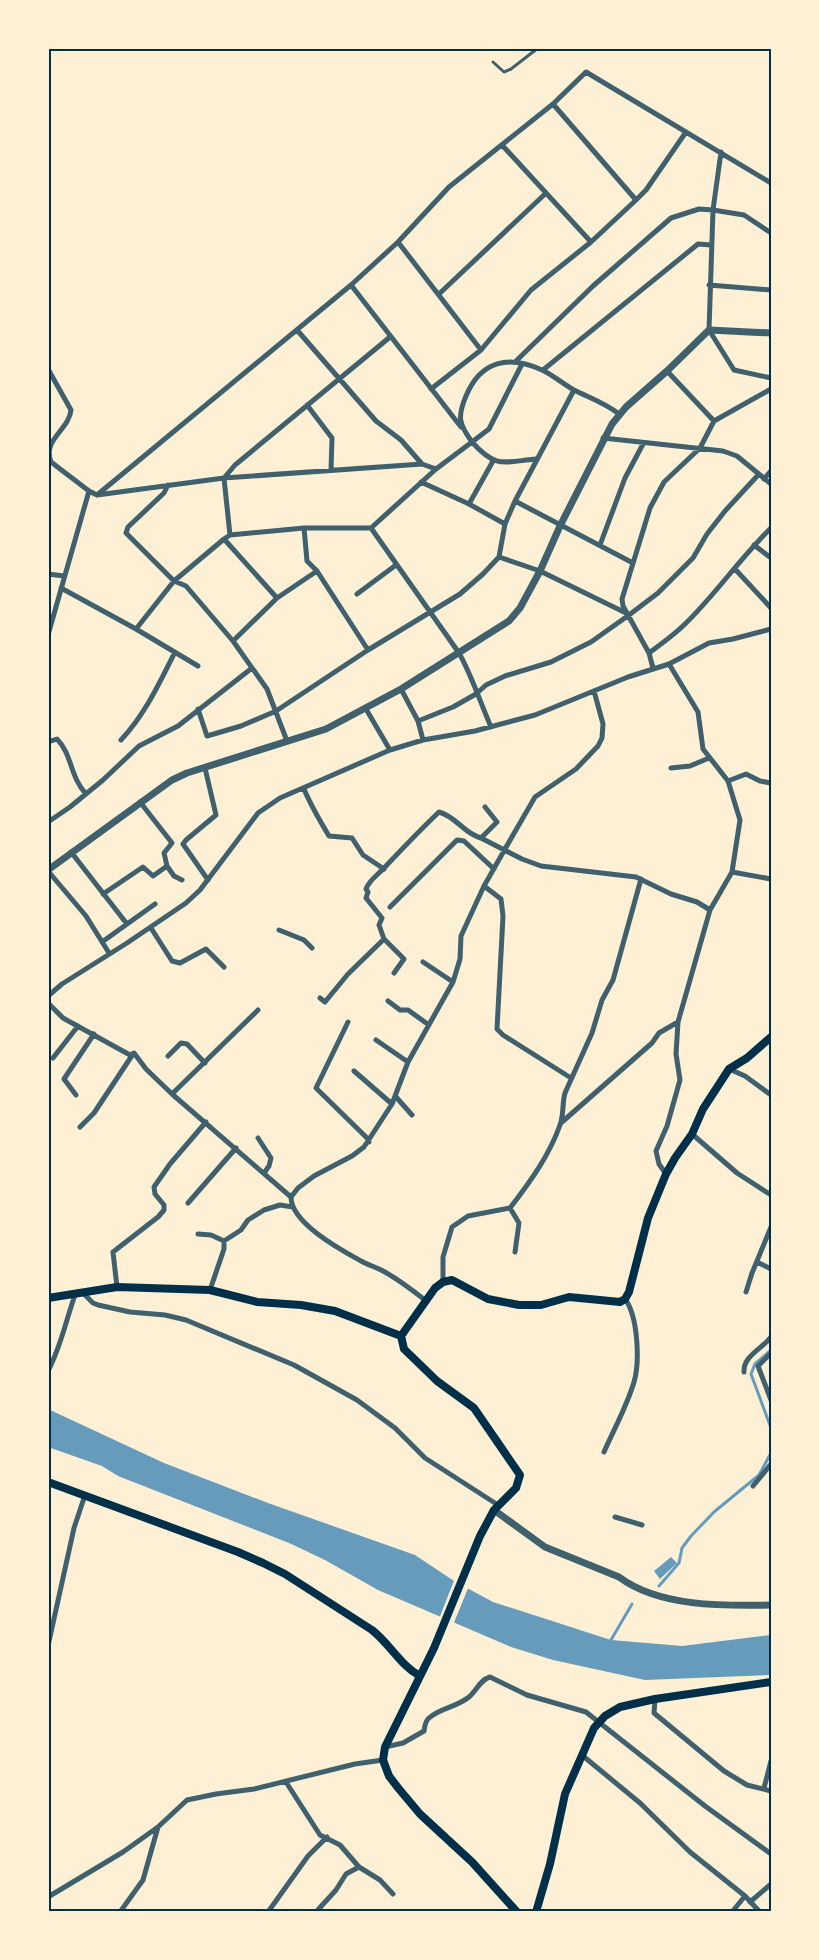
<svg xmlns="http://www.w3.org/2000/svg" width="819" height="1960" viewBox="0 0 819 1960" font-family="'Playfair Display',serif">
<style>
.water{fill:#669bbc}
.pier{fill:#fdf0d5}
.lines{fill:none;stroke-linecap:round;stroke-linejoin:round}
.stream{stroke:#669bbc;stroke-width:3}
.service{stroke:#3f606c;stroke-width:3}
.minor{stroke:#3f606c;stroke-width:5}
.tertiary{stroke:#3f606c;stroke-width:7}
.secondary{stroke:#003049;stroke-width:8}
.neatline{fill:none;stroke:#003049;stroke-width:2}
</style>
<rect width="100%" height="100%" fill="#fdf0d5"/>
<path class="water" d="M48,1409L164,1463L268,1503L415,1555L454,1581L493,1602L611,1640L682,1646L771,1635V1675L645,1680L553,1660L511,1647L378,1590L325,1560L289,1543L118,1476L102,1466L48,1447Z
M671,1557L677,1563L660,1579L654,1571Z"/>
<path class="pier" d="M455,1578L469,1586L453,1625L439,1619Z"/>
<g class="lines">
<path class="stream" d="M771,1350L755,1364L751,1374L771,1428
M659,1586L679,1563L682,1548L691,1536L714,1512L759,1475L771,1453
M611,1640L632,1604"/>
<path class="service" d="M493,62L504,72L511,69L538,48"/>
<path class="minor" d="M553,104L636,200
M502,145L591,242
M721,152L713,210L709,330L734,370L771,378
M398,242L481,350
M351,285L461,427
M709,285L771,290
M439,294L545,194
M297,330L376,421L401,440L422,464
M515,362L593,286L671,218L699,209L713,210L744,215L771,233
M522,364L489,429L472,442C496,469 504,462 536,459
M48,369L71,410C69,430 42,440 51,462L89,491
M543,370L698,244L711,245
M667,371L714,421
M431,389L481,350L531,290L591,242L636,200L646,190L686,132
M307,405L332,438L331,470
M603,438L723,451L737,456L771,484
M764,479L771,471
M421,482L469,504L505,524
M168,485L164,493L128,527L126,533L174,581L186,586L233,641L267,689L287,741
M97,495L351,285L398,242L449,187L553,104L586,72L771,183
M515,501L633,563
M469,504L493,461
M304,528L307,561L317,571L368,650
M371,528L459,653C472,676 480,702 491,727
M230,535L224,478L235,465L390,337
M224,539L277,598
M600,545L625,478L643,444
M754,545L771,558
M499,557L540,571L626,613
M735,569L771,608
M48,574L64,576
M61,588L136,629L174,581L224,539L230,535L304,528H371L436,469
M357,594L396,565
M136,629L198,666
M48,635L89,491L97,495L224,478L422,464L436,469L472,442C459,424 457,417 466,396C481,360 509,355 542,370C553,375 563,384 574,390C590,398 605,403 619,414
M233,641L277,598L317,571
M649,653C661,644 674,635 685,624C716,594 740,558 771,528
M653,668L649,653L623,606L622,599L650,508L664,482L700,448L714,421L771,389
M401,689L418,721L423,740
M198,709L207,736L241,726L276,711L368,650L460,594L483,574L499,557L505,524L515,501L574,390
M366,709L390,750
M418,721L453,707L476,694L486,685L505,676L551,662L591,642L629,615L658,593L693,558L707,534L725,511L759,474
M121,740C145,714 159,684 175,652
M48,742L57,739C72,754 70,777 86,794
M205,768L216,815L186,840L183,844L208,880
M671,768L690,766L709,758
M728,781L746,774L760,781L771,783
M304,789C311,806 320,821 329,836L352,838L363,855L384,869
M48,822L70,807L103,780L139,746L178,726L252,668
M481,838L522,859L541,866L636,877L671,894L697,902L710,910
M71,852L127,924
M167,866L174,876L182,880
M48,871L86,916L109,953
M732,872L771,879
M484,886L501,899L503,916L497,1029L503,1035L571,1078
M103,894L143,867L153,876L167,866L164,853L172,843L140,802
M390,907L457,840L464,841L494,869
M151,928L172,961L180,963L206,949L224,967
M279,930L304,940L312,948
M384,939L404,959L394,973
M102,942L155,904
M423,962L453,982
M48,996L62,984L127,943L186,903L200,890L258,813L280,798L390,750L423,740L475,731L535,715L628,677L669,664L709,643L733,639L771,629
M320,998L325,1002L348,974L384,939L379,925L382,918L366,898L368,892L366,889C369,880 379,874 385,867C403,848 420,830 439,812C457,817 463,833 481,838L497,822L485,807
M388,1001L400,1010H408L429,1025
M48,1003L63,1018L130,1055L134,1053L146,1069L172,1094L291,1197
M348,1022L316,1088L367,1138L369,1142
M376,1040L408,1062
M168,1056L181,1043L187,1044L205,1063
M53,1058L78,1026
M729,1069L745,1076L771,1095
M354,1071L392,1104
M172,1094L258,1010
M76,1095L64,1079L94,1034
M396,1097L412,1115
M562,1122L652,1043L659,1033L678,1022
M80,1127L94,1113L133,1054
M692,1134L737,1173L771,1195
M258,1138L271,1158L269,1166L264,1173
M666,1174L659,1164L656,1151L667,1126L680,1080L676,1054L678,1022L710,910L732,872L740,820L728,781L703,749L698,712L669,664
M188,1203L236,1148
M510,1208L519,1223L515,1252
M198,1234L211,1235L224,1241
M757,1262L771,1269
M443,1282V1257L452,1227L468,1216L510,1208C530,1182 549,1156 560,1125C564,1115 562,1103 565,1093L592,1033L602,1000L613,980L641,879
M117,1287L113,1252L158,1217L164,1210V1205L155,1194L154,1187L170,1164L206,1122
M210,1290L224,1249V1241L241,1230L248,1220L264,1210L280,1205L293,1207
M746,1292L752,1273L771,1227
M84,1294L93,1303L98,1305L130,1312L165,1315L186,1320L294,1365L357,1400L395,1428L425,1458L498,1505
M424,1302L425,1300C411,1289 398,1279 383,1271C376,1267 368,1265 361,1261C341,1250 291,1223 291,1197L298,1188L314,1176L352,1156L364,1147L392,1104L408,1062L453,982L460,959L461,936L484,886L505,849L535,797L576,769L598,746L602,738L603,724L594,691
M771,1353L758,1366L771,1400
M49,1369C61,1346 66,1320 75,1295
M744,1372C743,1356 762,1349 771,1337
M604,1452C614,1429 627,1406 634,1382C640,1362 638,1316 625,1299
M753,1486L771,1464
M615,1517L642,1525
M48,1646L74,1528L85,1495
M655,1699L654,1713L724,1771L747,1785L771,1791
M385,1747L403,1743L424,1731C425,1726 425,1721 429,1718C440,1708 457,1707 469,1697C476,1691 480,1680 490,1677L527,1695L586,1712L705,1806L771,1854
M583,1756L640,1803L690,1852L745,1896L760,1912
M286,1782L320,1835L340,1845L359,1867L380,1880L393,1894
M764,1788L771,1761
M48,1897L123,1852L158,1827L187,1800L216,1794L254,1789L355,1764L383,1760
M750,1902L771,1884
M120,1912L143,1880L158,1827
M268,1912L308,1856L327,1837
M316,1912L336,1890L346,1874L359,1867
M732,1912L745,1896"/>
<path class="tertiary" d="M48,870L172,780L187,773L326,729L401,689L509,621L520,608L540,571L560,526L612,424L626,407L667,371L709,330L771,333
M494,1510L545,1547L619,1577C659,1607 723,1606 771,1605"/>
<path class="secondary" d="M48,1298L117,1287L210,1290L257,1302L301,1305L335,1311L401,1336
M48,1482L238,1552L263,1563L285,1574L372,1630C390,1644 400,1665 420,1676
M517,1912L472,1862L420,1814L399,1789L389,1776L383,1760L385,1747L434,1648L480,1536L494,1510L516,1488L520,1475L474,1408L437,1381L404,1349L401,1336L435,1288L443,1282L452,1280L488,1299L519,1305H541L569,1297L620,1302L625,1299L629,1292L648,1218L666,1174L675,1158L692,1134L703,1109L729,1069L747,1058L771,1037
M536,1912L550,1864L565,1794L594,1728L605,1716L620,1707L655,1699L771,1682"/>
</g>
<rect width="819" height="1960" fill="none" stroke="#fdf0d5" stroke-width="99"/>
<rect x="50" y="50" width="720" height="1860" class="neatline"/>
</svg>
